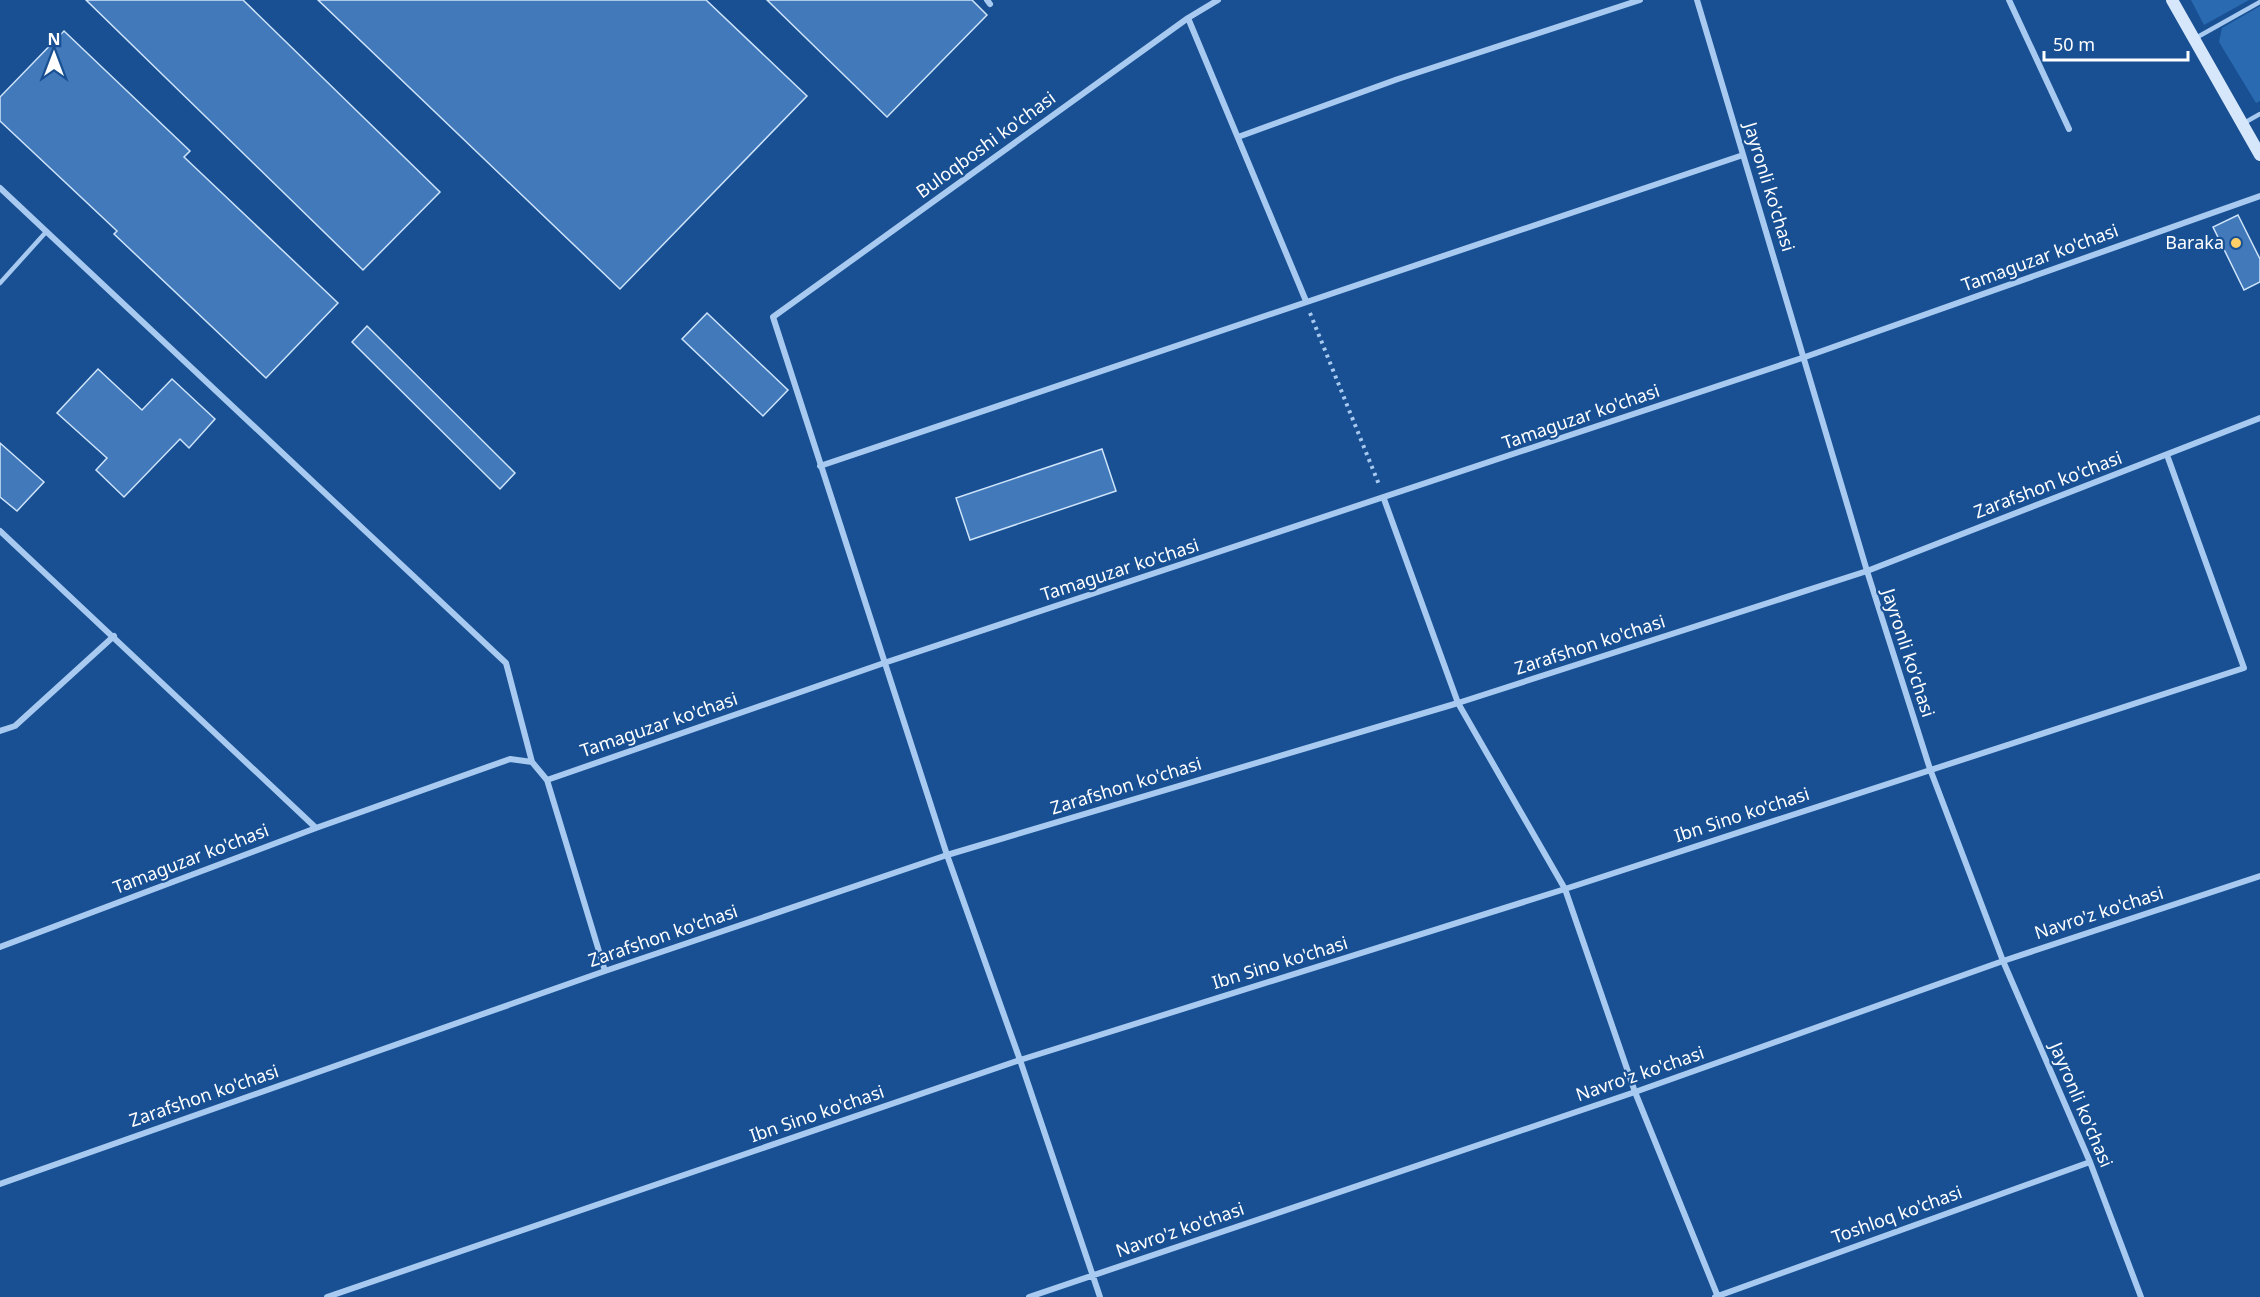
<svg xmlns="http://www.w3.org/2000/svg" width="2260" height="1297" viewBox="0 0 2260 1297" font-family="'Noto Sans',sans-serif">
<style>
.green{fill:#2a6ab1}
.building{fill:#4179ba;stroke:#cee4fb;stroke-width:1.5}
.lines{fill:none;stroke-linecap:round;stroke-linejoin:round}
.path{stroke:#a8caf0;stroke-width:4;stroke-dasharray:3 4.5;stroke-linecap:butt}
.lane{stroke:#a8caf0;stroke-width:4.5}
.street{stroke:#a8caf0;stroke-width:6}
.secondary{stroke:#d6e7fb;stroke-width:12}
.poi-dot{fill:#ffd067;stroke:#185093;stroke-width:2}
.labels{text-anchor:middle;stroke-width:4.5;stroke-linejoin:round;paint-order:stroke}
.street-label{font-size:18px;fill:#fff;stroke:#185093}
.poi-label{font-size:18px;fill:#fff;stroke:#185093;text-anchor:end}
</style>
<rect width="100%" height="100%" fill="#185093"/>
<path class="green" d="M2191,0H2249L2204,25Z
M2260,6V101L2256,103L2219,42L2222,28Z"/>
<path class="building" d="M86,0H243L440,192L363,270Z
M318,0H706L807,96L620,289Z
M767,0H972L987,15L887,117Z
M64,31L190,151L184,157L338,303L266,378L114,234L117,231L0,121V97Z
M2238,215L2260,259V282L2244,290L2213,227Z
M707,313L788,390L763,416L682,339Z
M367,326L515,473L500,489L352,342Z
M98,369L142,410L172,379L215,419L189,448L180,439L124,497L96,470L107,458L57,413Z
M0,443L44,482L17,511L0,497Z
M1102,449L1116,491L970,540L956,498Z"/>
<g class="lines">
<path class="path" d="M1310,313L1380,487"/>
<path class="lane" d="M2194,39L2260,2
M2244,123L2260,114
M0,283L46,232"/>
<path class="street" d="M987,0L990,4
M1697,0L1867,571L1930,769L2003,961L2090,1162L2141,1297
M2009,0L2069,129
M1188,18L1306,301
M1238,137L1398,79L1640,0
M0,188L506,663L532,762
M820,466L1743,155
M1384,499L1458,703L1565,889L1635,1092L1718,1297
M0,531L316,828
M0,731L15,726L114,636
M547,780L605,971
M0,947L316,828L510,759L532,762L547,780L884,663L1805,357L2260,196
M0,1184L605,971L947,855L1458,703L1867,571L2260,418
M327,1297L1020,1060L1565,889L2244,668L2167,455
M1029,1297L1635,1092L2003,961L2260,876
M1100,1297L1020,1060L947,855L773,317L1188,18L1218,0
M1715,1297L2090,1162"/>
<path class="secondary" d="M2172,0L2260,155"/>
</g>
<circle class="poi-dot" cx="2236" cy="243" r="6"/>
<g class="labels">
<g class="street-label">
<text transform="translate(986 145) rotate(-36)" y="6">Buloqboshi ko'chasi</text>
<text transform="translate(1769 187) rotate(73)" y="6">Jayronli ko'chasi</text>
<text transform="translate(2040 258) rotate(-20)" y="6">Tamaguzar ko'chasi</text>
<text transform="translate(1581 417) rotate(-19)" y="6">Tamaguzar ko'chasi</text>
<text transform="translate(2048 485) rotate(-21)" y="6">Zarafshon ko'chasi</text>
<text transform="translate(1120 570) rotate(-18)" y="6">Tamaguzar ko'chasi</text>
<text transform="translate(1590 645) rotate(-18)" y="6">Zarafshon ko'chasi</text>
<text transform="translate(1908 653) rotate(72)" y="6">Jayronli ko'chasi</text>
<text transform="translate(659 725) rotate(-19)" y="6">Tamaguzar ko'chasi</text>
<text transform="translate(1126 786) rotate(-17)" y="6">Zarafshon ko'chasi</text>
<text transform="translate(1742 815) rotate(-18)" y="6">Ibn Sino ko'chasi</text>
<text transform="translate(191 859) rotate(-21)" y="6">Tamaguzar ko'chasi</text>
<text transform="translate(2099 913) rotate(-18)" y="6">Navro'z ko'chasi</text>
<text transform="translate(663 936) rotate(-19)" y="6">Zarafshon ko'chasi</text>
<text transform="translate(1280 963) rotate(-17)" y="6">Ibn Sino ko'chasi</text>
<text transform="translate(1640 1074) rotate(-19)" y="6">Navro'z ko'chasi</text>
<text transform="translate(204 1096) rotate(-19)" y="6">Zarafshon ko'chasi</text>
<text transform="translate(2081 1105) rotate(67)" y="6">Jayronli ko'chasi</text>
<text transform="translate(817 1114) rotate(-19)" y="6">Ibn Sino ko'chasi</text>
<text transform="translate(1897 1215) rotate(-20)" y="6">Toshloq ko'chasi</text>
<text transform="translate(1180 1230) rotate(-19)" y="6">Navro'z ko'chasi</text>
</g>
<g class="poi-label">
<text x="2224" y="249">Baraka</text>
</g>
</g>
<g transform="translate(54 54)" stroke="#185093" stroke-width="4.5" paint-order="stroke">
<path d="M0-4.5L10 22L0 15L-10 22Z" fill="#ffffff"/>
<text y="-9" font-size="16" font-weight="bold" text-anchor="middle" fill="#ffffff">N</text>
</g>
<path d="M2044 51v9h144v-9" fill="none" stroke="#ffffff" stroke-width="3"/>
<text x="2053" y="51" font-size="18" fill="#ffffff" stroke="#185093" stroke-width="4.5" paint-order="stroke">50 m</text>
</svg>
